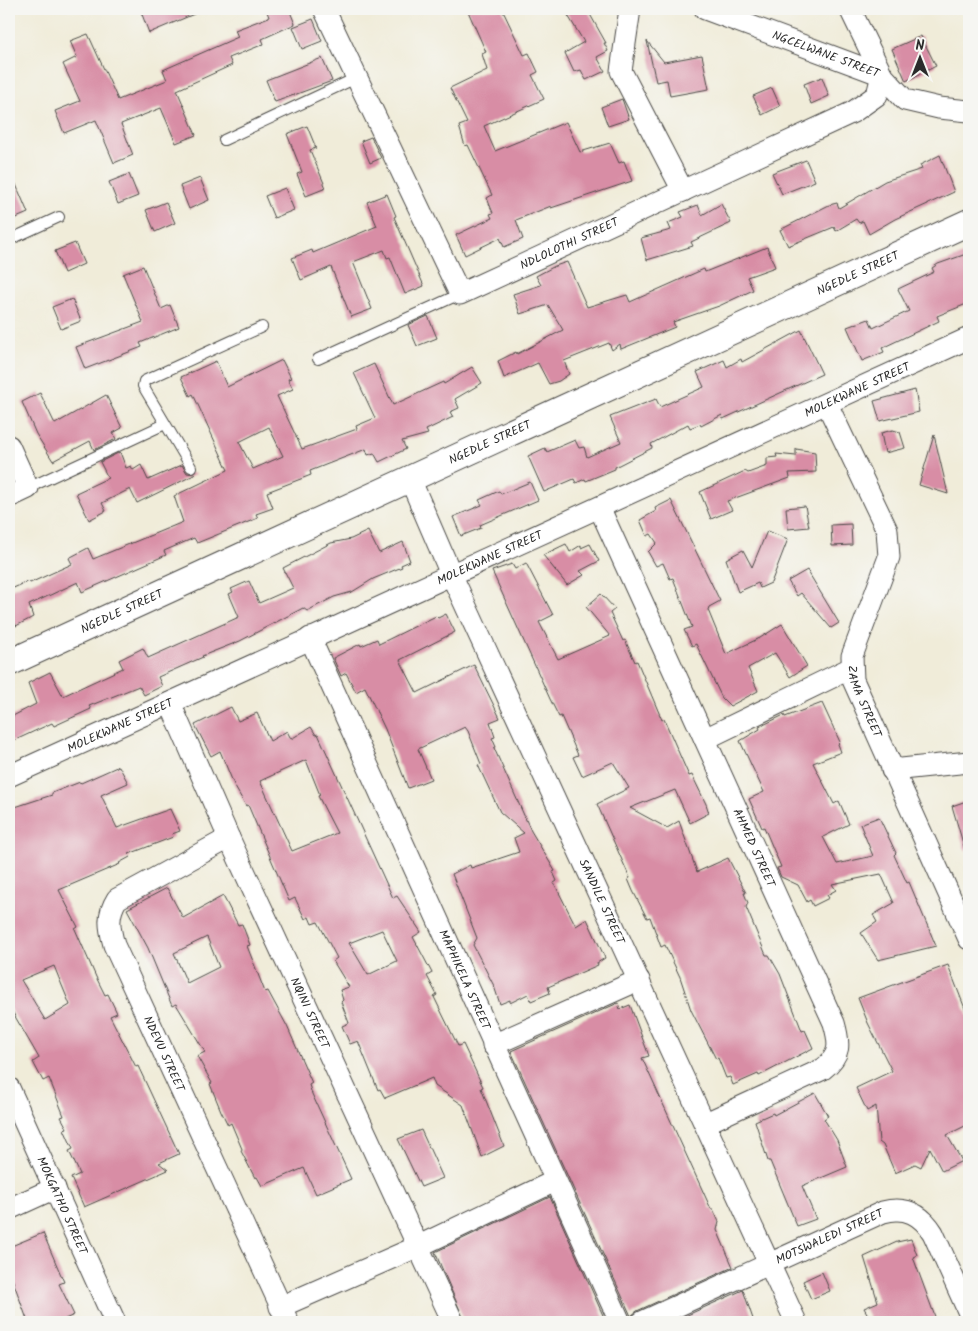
<svg xmlns="http://www.w3.org/2000/svg" width="978" height="1331" viewBox="0 0 978 1331" font-family="Kalam,sans-serif">
<style>
.building{fill:#d88da5;fill-rule:evenodd}
.lines{fill:none;stroke-linecap:round;stroke-linejoin:round}
.service-casing{stroke:#494845;stroke-width:12}
.minor-casing{stroke:#494845;stroke-width:23}
.tertiary-casing{stroke:#494845;stroke-width:28}
.service{stroke:#fff;stroke-width:10}
.minor{stroke:#fff;stroke-width:21}
.tertiary{stroke:#fff;stroke-width:26}
.labels{text-anchor:middle;stroke-width:4;stroke-linejoin:round;paint-order:stroke}
.street-label{font-size:12px;fill:#2b2b2b;stroke:#f6f6f2}
</style>
<rect width="100%" height="100%" fill="#f6f6f2"/>
<filter id="ink" filterUnits="userSpaceOnUse"><feTurbulence type="fractalNoise" baseFrequency=".02" numOctaves="2"/><feDisplacementMap in="SourceGraphic" scale="10" xChannelSelector="R" yChannelSelector="G"/><feConvolveMatrix kernelMatrix="1 2 1 2 8 2 1 2 1" color-interpolation-filters="sRGB"/></filter>
<filter id="wash" filterUnits="userSpaceOnUse"><feTurbulence type="fractalNoise" baseFrequency=".0096" numOctaves="4" result="noise"/><feDisplacementMap in="SourceGraphic" scale="20" xChannelSelector="R" yChannelSelector="G"/><feGaussianBlur stdDeviation="1.12" result="paint"/><feColorMatrix in="noise" values="0 0 0 0 0 0 0 0 0 0 0 0 0 0 0 0 0 1.4 0 .05"/><feComposite in="paint" operator="in"/></filter>
<g filter="url(#wash)">
<rect width="100%" height="100%" fill="#f0ecd9"/>
<g id="blocks">
<path class="building" d="M140,9H206L149,33Z
M266,9H289L295,24L262,39L264,44L229,58L232,65L177,90L196,135L176,143L161,108L121,124L133,155L114,163L96,120L64,133L55,111L80,101L63,64L77,57L70,41L88,34L118,100L167,80L163,70L238,37L235,30L269,17Z
M467,9H502L524,55L529,53L538,72L532,75L544,99L484,126L495,151L566,122L580,152L610,143L619,163L624,161L632,181L551,208V206L516,220L523,239L504,247L500,238L465,255L456,235L492,218L490,214L493,213L487,198L492,195L468,145L465,146L459,126L467,123L450,88L487,70L482,54L486,52Z
M564,9H587L606,43H604L608,51L597,57L605,71L586,80L581,70L574,72L565,53L584,42Z
M313,19L322,41L302,49L293,27Z
M921,36L936,66L906,81L892,49Z
M647,41L664,62L702,55L709,89L670,96L667,80L656,82Z
M322,58L332,81L275,102L266,80Z
M822,77L829,96L811,104L804,84Z
M772,88L780,106L762,115L753,96Z
M622,99L629,119L608,126L601,107Z
M307,126L316,148L310,150L326,188L306,196L297,174L302,172L287,134Z
M371,137L381,158L370,163L361,141Z
M940,155L954,192L895,219L869,234L863,221L859,223L856,219L836,231L834,227L788,246L780,230L829,205L837,203L839,208L885,181L922,169L920,165Z
M806,160L815,181L782,194L772,173Z
M9,168L28,213L9,221Z
M129,174L138,196L118,204L109,182Z
M200,178L209,200L189,209L180,186Z
M285,188L294,210L274,218L265,196Z
M387,194L396,216L394,217L424,286L405,294L390,257L387,258L384,250L353,262L372,309L351,317L331,267L301,280L292,258L312,250L313,253L377,226L367,202Z
M166,202L175,223L155,232L146,210Z
M721,204L731,223L691,242L693,246L647,260L641,238L671,230L668,223L683,217L680,212L698,205L702,215Z
M75,243L84,264L64,273L55,251Z
M767,247L775,267L747,277L753,290L719,306L673,322L675,327L621,349L620,344L612,350L609,343L564,361L569,374L559,381L549,384L538,363L504,378L498,361L516,352L517,354L563,330L548,305L520,314L513,294L541,285L536,276L555,266L567,262L587,307L627,295L630,302L704,269L705,272Z
M969,253V303L937,316L939,321L882,348L884,352L862,361L847,327L869,319L873,328L909,311L898,289L934,272L932,268L938,264Z
M143,266L161,309L170,305L179,327L140,343L142,347L85,369L76,347L143,322L123,274Z
M72,299L81,321L61,329L52,307Z
M428,316L437,338L417,346L408,325Z
M801,330L822,374L723,419L722,415L701,426L700,424L690,428L688,424L651,444L652,448L615,467V469L586,481L585,479L576,483L574,479L544,492L528,456L545,448L547,452L575,440L579,448L584,447L587,457L621,442L610,417L656,399L660,407L704,387L697,372L724,360L727,367L741,359L742,362Z
M282,360L291,378L288,379L293,389L277,396L302,449L357,429L356,426L375,418L354,373L374,364L393,405L443,382L444,384L472,367L482,383L455,399L459,408L450,412L453,417L426,430L428,434L402,441L406,449L379,462L374,453L368,455L366,449L310,471L311,475L267,492L273,508L256,514L258,518L197,543L194,538L164,551L166,555L82,592L78,582L29,605L33,617L16,626L9,608V590L29,581L30,583L72,564L69,558L88,548L93,559L183,522L174,496L228,470L193,394L190,396L181,377L216,361L227,387ZM269,427L283,456L253,469L239,442Z
M915,390L919,412L880,421L874,401Z
M40,393L55,424L106,395L122,428L113,433L116,439L94,450L90,441L53,461L36,434L22,402Z
M893,430L900,432L905,448L885,453L881,433Z
M934,435L948,494L919,485Z
M796,449L815,452L816,472L789,473L790,478L727,501L732,510L711,519L700,492L745,471L748,473L767,466V458L777,457L776,454L796,456Z
M120,452L126,468L131,466L133,470L141,465L148,480L182,465L187,473L196,474L137,503L130,489L102,503L106,511L89,520L76,493L108,478L100,462Z
M530,482L538,500L480,525L481,528L461,536L453,517L482,505L479,500L499,491L501,494Z
M671,500L720,601L709,607L708,610L726,654L760,638L782,624L807,666L790,677L775,653L748,668L758,691L730,706L722,698L696,644L692,646L684,630L692,627L673,578L670,579L663,563L656,566L648,552L657,543L651,534L647,536L640,520L656,511L655,508Z
M805,506L809,527L788,529L786,508Z
M851,524L852,545L832,546L831,525Z
M368,531L379,553L403,542L410,561L401,565L402,567L373,579L352,592L334,597L307,611L303,608L240,641L202,656L203,657L158,677L162,686L144,695L139,686L89,706L91,709L54,726L52,723L9,743V718L36,704L28,683L50,672L63,696L123,668L119,660L143,648L148,658L239,617L229,594L233,592L231,589L249,581L259,603L293,588L283,568L331,543L351,539Z
M767,531L788,539L771,583L760,588L758,583L738,592L726,559L743,550L752,567Z
M566,544L570,552L581,545V548L590,544L599,561L580,571L584,575L567,585L543,555Z
M526,563L553,615L539,622L558,659L610,636L586,607L601,594L615,609L610,613L623,641L625,640L635,662L637,661L662,720L664,719L689,776L692,775L706,804L709,813L690,823L675,790L630,808L667,828L679,821L697,872L728,858L746,893H744L748,903L746,907L766,955H769L780,974L802,1031L805,1030L813,1048L759,1076L758,1074L733,1085L730,1077L726,1078L718,1058L716,1059L691,1010L680,977L665,945L661,947L650,917L647,918L633,891L628,879L630,878L597,804L629,788L613,762L582,776L573,757L578,755L561,716L559,717L550,699L492,571L512,564L515,569Z
M807,570L839,623L831,628L801,593L797,596L788,581Z
M446,614L455,632L400,660L417,693L474,665L500,718L490,722L495,737L492,738L496,747L494,748L531,831L555,871L553,872L557,881L554,883L576,926L587,919L605,958L597,963L598,965L548,987L550,993L531,1001L528,994L510,1003V1000L500,1004L494,986L473,945L477,938L452,874L470,865L471,868L519,852L514,838L524,833L500,812L478,765L481,764L468,731L465,727L418,749L431,779L408,788L385,729L365,687L356,692L346,673L341,676L333,658L360,644L361,646L377,639L379,644L436,616L438,618Z
M822,703L840,742L838,744L841,752L813,763L834,804L839,801L849,824L823,837L837,864L873,856L860,824L879,817L896,853L894,855L907,883L909,882L936,946L878,960L861,933L877,922L873,915L894,903L881,874L832,884L836,890L827,895L829,898L813,906L810,900L807,902L798,885L781,877L777,868L781,867L764,827L762,828L749,799L764,792L740,741L760,729L759,727L784,715L785,717Z
M231,707L238,721L257,713L270,741L287,731L291,739L311,727L316,735L318,734L393,898L397,896L421,932L413,937L432,973L427,976L437,995L434,997L458,1046L463,1044L483,1087L481,1088L504,1146L482,1157L463,1105L435,1086L432,1078L385,1098L380,1089L378,1090L358,1041L350,1044L342,1026L349,1023L341,1002L343,1000L340,990L349,987L333,961L337,958L318,922L312,924L309,917L305,919L295,898L289,901L248,805L246,806L235,787L220,751L211,756L195,725ZM306,760L320,795L318,796L337,833L292,851L260,781ZM382,930L397,961L368,975L349,943Z
M119,766L128,783L101,795L117,828L170,809L180,831L172,834L173,837L129,854L130,857L119,863L120,864L59,890L78,927L75,929L96,977L105,995L108,994L117,1013L110,1016L136,1067L138,1066L179,1154L159,1163L168,1170L84,1207L71,1178L80,1174L69,1151L73,1149L64,1129L67,1128L61,1117L64,1116L49,1078L43,1081L33,1062L39,1058L9,1006V809L52,795V793L80,782L81,783ZM54,966L70,1005L45,1020L21,980Z
M969,800V849L965,850L952,806Z
M167,888L183,918L223,896L238,925L242,924L250,945L247,946L265,992L268,991L287,1026L312,1083L309,1085L312,1094L351,1179L316,1194L304,1168L262,1186L257,1177L255,1178L241,1151L242,1149L231,1123L228,1125L221,1111L210,1084L212,1083L197,1056L205,1052L176,1004L172,1006L148,948L127,909ZM207,937L219,967L187,983L174,953Z
M948,965L969,1019V1124L947,1135L962,1161L942,1171L930,1148L921,1167L915,1164L895,1173L883,1145L879,1142L876,1106L867,1111L856,1088L892,1071L868,1023L858,998Z
M618,1003L620,1009L630,1005L649,1056L642,1058L711,1209H713L719,1222L717,1230L733,1267L637,1311L631,1316L511,1051Z
M815,1093L828,1116L824,1119L837,1140L847,1167L802,1186L816,1219L797,1226L770,1161H768L755,1121L773,1113L774,1115Z
M421,1130L443,1178L421,1187L398,1139Z
M550,1197L606,1322H465L435,1252Z
M43,1233L64,1282L59,1284L74,1315L65,1319L66,1322H28L9,1270V1247Z
M911,1239L917,1255L913,1257L937,1322H872L864,1308L878,1302L864,1257L897,1242Z
M822,1272L830,1291L811,1299L803,1281Z
M743,1290L754,1322H672Z"/>
</g>
</g>
<g filter="url(#ink)">
<use href="#blocks" fill-opacity="0" stroke="#494845" stroke-width="1"/>
<g class="lines">
<g class="service-casing">
<path id="service" d="M224,140L356,78
M9,240L59,217
M318,359L460,294
M191,467L143,386L144,381L262,327
M28,488L165,424"/>
</g>
<g class="minor-casing">
<g id="minor">
<path id="s1" d="M324,9L460,294L853,112L877,95L882,75L850,9"/>
<path d="M630,9L621,71L683,191"/>
<path id="s2" d="M705,9L882,75L905,100L939,108L969,111"/>
<path id="s3" d="M827,404L887,530L889,557L852,656L853,680L969,939"/>
<path d="M9,446L28,488L9,497"/>
<path id="s4" d="M410,479L451,574L796,1322"/>
<path id="s5" d="M600,509L834,1023C840,1044 841,1055 823,1069L706,1123"/>
<path id="s6" d="M310,638L620,1322"/>
<path id="s7" d="M170,703L229,838L453,1322"/>
<path d="M705,739L851,668"/>
<path d="M892,770L969,762"/>
<path id="s8" d="M9,776C329,630 650,486 969,338"/>
<path id="s9" d="M229,838L117,899C107,915 109,927 114,945L288,1322"/>
<path d="M493,1045L639,980"/>
<path id="s10" d="M9,1088L115,1322"/>
<path d="M9,1209L55,1188"/>
<path d="M280,1307L419,1246L555,1181"/>
<path id="s11" d="M642,1322L883,1212C906,1206 921,1214 933,1233L969,1313"/>
</g>
</g>
<g class="tertiary-casing">
<g id="tertiary">
<path id="s12" d="M9,663L969,222"/>
</g>
</g>
<use href="#service" class="service"/>
<use href="#minor" class="minor"/>
<use href="#tertiary" class="tertiary"/>
</g>
</g>
<g class="labels">
<g class="street-label">
<text dy="4" stroke="none"><textPath href="#s2" startOffset="129">NGCELWANE STREET</textPath></text>
<text dy="4" stroke="none"><textPath href="#s1" startOffset="436">NDLOLOTHI STREET</textPath></text>
<text dy="4" stroke="none"><textPath href="#s12" startOffset="934">NGEDLE STREET</textPath></text>
<text dy="4" stroke="none"><textPath href="#s8" startOffset="932">MOLEKWANE STREET</textPath></text>
<text dy="4" stroke="none"><textPath href="#s12" startOffset="529">NGEDLE STREET</textPath></text>
<text dy="4" stroke="none"><textPath href="#s8" startOffset="528">MOLEKWANE STREET</textPath></text>
<text dy="4" stroke="none"><textPath href="#s12" startOffset="124">NGEDLE STREET</textPath></text>
<text dy="4" stroke="none"><textPath href="#s3" startOffset="320">ZAMA STREET</textPath></text>
<text dy="4" stroke="none"><textPath href="#s8" startOffset="122">MOLEKWANE STREET</textPath></text>
<text dy="4" stroke="none"><textPath href="#s5" startOffset="372">AHMED STREET</textPath></text>
<text dy="4" stroke="none"><textPath href="#s4" startOffset="464">SANDILE STREET</textPath></text>
<text dy="4" stroke="none"><textPath href="#s6" startOffset="375">MAPHIKELA STREET</textPath></text>
<text dy="4" stroke="none"><textPath href="#s7" startOffset="340">NQINI STREET</textPath></text>
<text dy="4" stroke="none"><textPath href="#s9" startOffset="295">NDEVU STREET</textPath></text>
<text dy="4" stroke="none"><textPath href="#s10" startOffset="129">MOKGATHO STREET</textPath></text>
<text dy="4" stroke="none"><textPath href="#s11" startOffset="206">MOTSWALEDI STREET</textPath></text>
</g>
</g>
<rect width="978" height="1331" fill="none" stroke="#f6f6f2" stroke-width="30"/>
<g transform="translate(920 58)" stroke="#f6f6f2" stroke-width="4" paint-order="stroke">
<path d="M0-4L9 19L0 12L-9 19Z" fill="#2b2b2b"/>
<text y="-8" font-size="14" font-weight="bold" text-anchor="middle" fill="#2b2b2b">N</text>
</g>
</svg>
